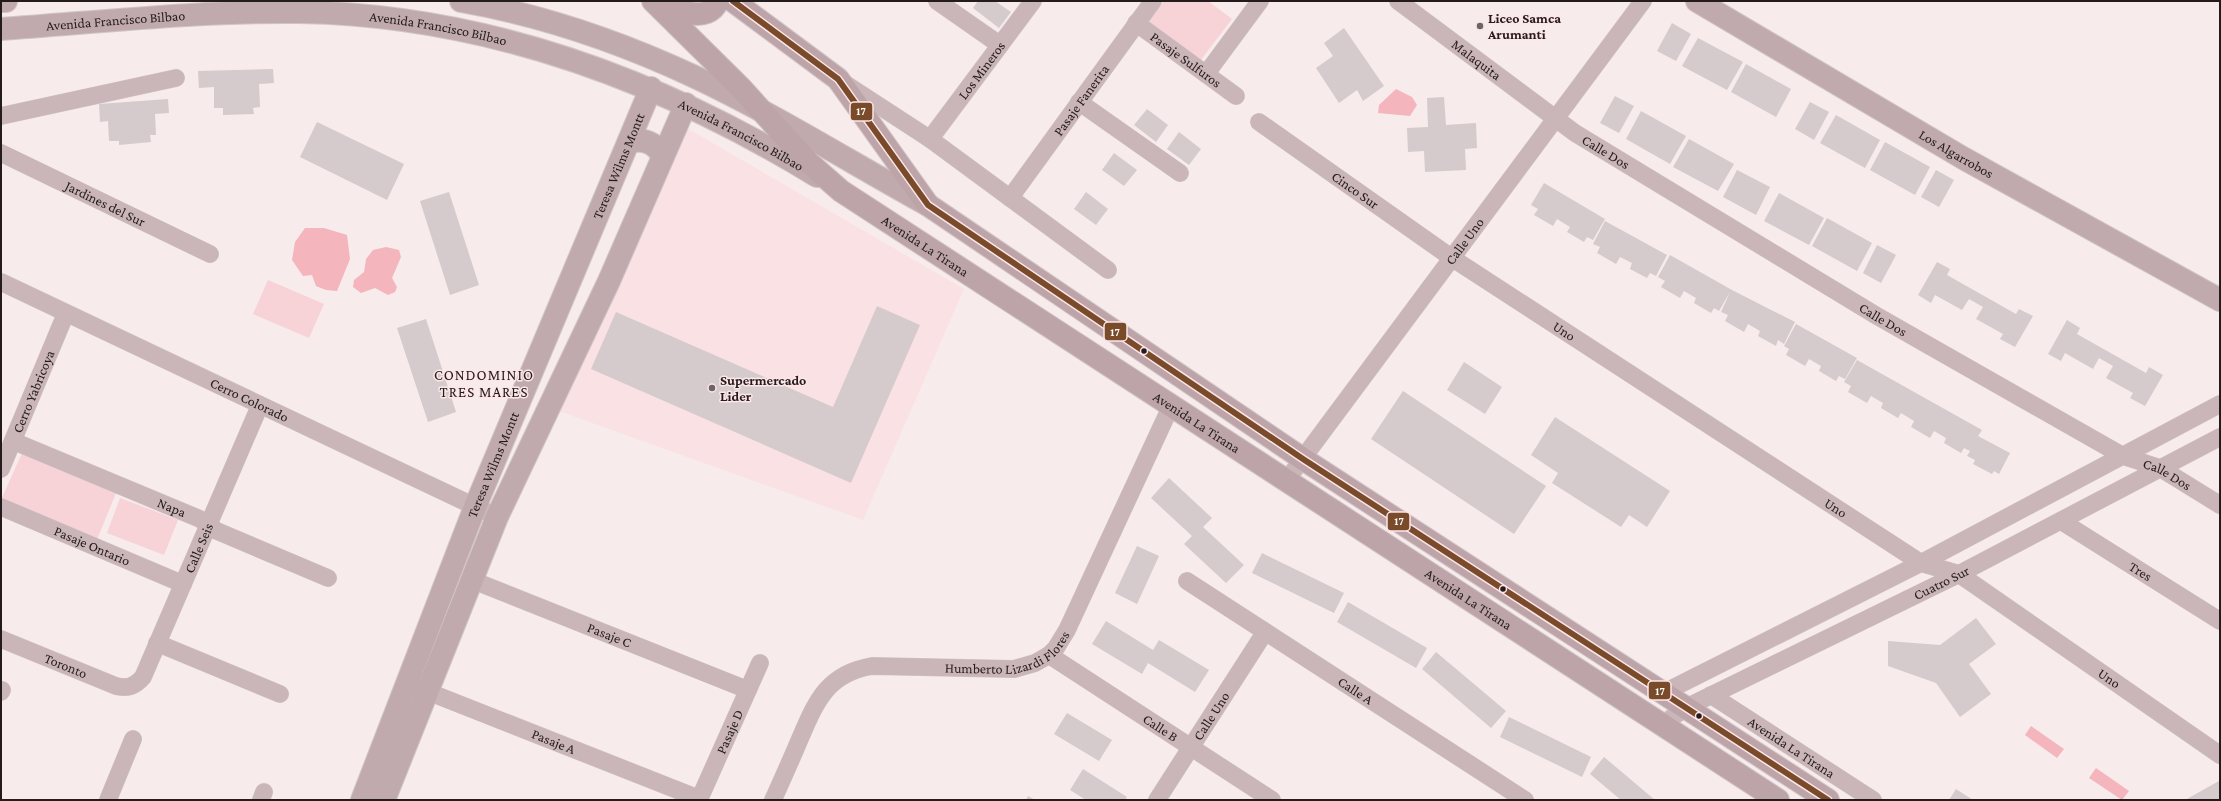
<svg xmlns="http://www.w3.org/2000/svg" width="2221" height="801" viewBox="0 0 2221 801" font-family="'Crimson Pro',serif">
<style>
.built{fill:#fae1e3}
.green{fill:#f7d2d6}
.water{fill:#f4b5bd}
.building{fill:#d5cbcc}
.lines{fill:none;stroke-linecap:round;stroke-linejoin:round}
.street-casing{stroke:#d0c6c7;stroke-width:18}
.secondary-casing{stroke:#d0c6c7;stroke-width:24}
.highway-casing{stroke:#d0c6c7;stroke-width:24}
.street{stroke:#cab5b8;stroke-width:17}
.secondary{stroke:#c1aaad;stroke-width:22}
.highway{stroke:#bda4a9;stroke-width:22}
.bus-1-casing{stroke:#fce6e8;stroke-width:9}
.bus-1{stroke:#7a4b2a;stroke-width:6}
.poi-dot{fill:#6e6465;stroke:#fce6e8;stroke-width:1.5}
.bus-dot{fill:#241b1c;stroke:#fce6e8;stroke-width:1.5}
.labels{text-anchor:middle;stroke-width:3;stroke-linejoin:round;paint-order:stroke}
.poi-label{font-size:14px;font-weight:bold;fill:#241b1c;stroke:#fce6e8;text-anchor:start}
.street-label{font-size:14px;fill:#241b1c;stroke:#fce6e8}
.neighbourhood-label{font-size:15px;letter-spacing:1px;fill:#241b1c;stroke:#fce6e8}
.line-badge{stroke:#fce6e8;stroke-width:1.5}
.badge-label{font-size:11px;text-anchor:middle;font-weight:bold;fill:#fff}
</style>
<rect width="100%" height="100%" fill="#f7ebec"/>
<path class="built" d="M685,127L964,289L863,520L556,410Z"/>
<path class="green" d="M1164,1H1208L1232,19L1200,61L1148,22Z
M268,280L324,304L309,338L253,314Z
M22,453L116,493L96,542L1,500Z
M120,498L178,520L164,555L107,533Z"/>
<path class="water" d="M1396,89L1412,97L1417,105L1410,116L1378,113L1379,105Z
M305,228H324L347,235L350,259L337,291L326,290L316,286L312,275L303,276L292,260L295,242Z
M386,247L399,250L401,257L392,278L397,287L395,292L388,295L375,288L361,293L353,287L354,280L364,272L366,259L373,250Z
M2031,726L2064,749L2057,758L2025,735Z
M2096,768L2129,791L2122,800L2089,778Z"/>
<path class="building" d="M978,1H995L1011,12L999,28L973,8Z
M1672,23L1691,34L1676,61L1657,51Z
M1344,28L1384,86L1363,101L1357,90L1339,103L1316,68L1333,56L1324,43Z
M1698,38L1743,62L1727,90L1682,66Z
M1746,64L1791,89L1776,117L1731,92Z
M273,69L274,83L259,84L260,107L253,108L254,114L223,115V108H214V87L199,88L198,71Z
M1615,96L1634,106L1619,133L1600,123Z
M1444,97L1446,125L1476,123L1477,148L1465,149L1466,170L1425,172L1424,151L1408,152L1407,128L1428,127L1427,98Z
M168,99L169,113L155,114L156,135H150L151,142L119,145V141H109L108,121L100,122L99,104Z
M1810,102L1829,112L1814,140L1795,129Z
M1147,109L1168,125L1156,142L1134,125Z
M1641,111L1686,136L1670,164L1626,139Z
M1836,115L1880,140L1865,168L1820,143Z
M317,122L404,164L387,200L300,157Z
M1179,132L1201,149L1189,165L1167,149Z
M1689,139L1734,164L1718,191L1673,167Z
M1885,142L1930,167L1915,195L1870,170Z
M1114,153L1137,170L1124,186L1102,170Z
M1737,170L1770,187L1756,215L1723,197Z
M1936,170L1954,180L1939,207L1921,197Z
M1544,183L1605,219L1593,240L1587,237L1584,242L1567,232L1570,227L1557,219L1553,226L1534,215L1538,209L1531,205Z
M449,192L479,285L450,295L420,201Z
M1086,192L1108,209L1096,225L1074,209Z
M1779,193L1824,218L1809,245L1764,221Z
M1827,218L1872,243L1857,271L1812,246Z
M1605,221L1667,255L1656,276L1650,273L1647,278L1630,269L1632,263L1620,257L1616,264L1597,253L1600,247L1593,244Z
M1877,245L1896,255L1881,283L1863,273Z
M1670,255L1732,290L1795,322L1784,344L1778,340L1776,346L1758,336L1760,331L1748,324L1744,332L1725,321L1728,315L1721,312L1730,292L1719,311L1714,308L1711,313L1694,303L1696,298L1684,291L1680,298L1661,287L1665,281L1658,277Z
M1937,262L1950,269L1947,275L2016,314L2019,309L2033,316L2015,347L2000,339L2003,334L1976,319L1983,307L1969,299L1962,310L1935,295L1931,303L1918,295Z
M877,306L920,325L851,483L591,369L616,312L833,407Z
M426,319L456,412L428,422L397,328Z
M2067,320L2080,328L2077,334L2146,373L2149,367L2163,375L2145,406L2130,398L2133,393L2106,378L2113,366L2099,358L2093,369L2065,353L2061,361L2048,354Z
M1796,324L1857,358L1845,379L1839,376L1836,381L1819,371L1821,366L1809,359L1805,366L1786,355L1789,349L1784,346Z
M1857,360L1982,430L1978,436L2010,453L1999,474L1994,471L1992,474L1973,464L1975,460L1967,456L1970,451L1964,448L1961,453L1944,443L1946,438L1934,431L1930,438L1911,427L1914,421L1901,413L1898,418L1881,408L1883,403L1871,396L1867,403L1848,392L1851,386L1844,382Z
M1464,362L1502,387L1485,414L1447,390Z
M1403,391L1546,486L1514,534L1371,439Z
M1555,417L1670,491L1647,527L1629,515L1621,527L1552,483L1558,473L1531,455Z
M1169,478L1212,518L1203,527L1244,565L1226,583L1184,544L1192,536L1151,498Z
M1137,546L1159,556L1137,604L1115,593Z
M1262,553L1344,593L1334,613L1252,573Z
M1348,602L1427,648L1416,668L1337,622Z
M1976,618L1996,644L1969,664L1991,694L1960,717L1936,683L1888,666V641L1940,645Z
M1106,621L1153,650L1159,640L1209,670L1195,692L1148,663L1142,674L1092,644Z
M1436,652L1506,711L1491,728L1422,669Z
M1067,713L1112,740L1099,761L1054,734Z
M1509,717L1591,757L1582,777L1500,737Z
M1604,757L1655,800H1621L1590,774Z
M1083,769L1127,797L1125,800H1086L1070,790Z
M2219,781L2220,800H2185Z
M1956,789L1973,800H1949Z
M1028,796L1035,800H1026Z"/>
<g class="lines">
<g class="street-casing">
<g id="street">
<path d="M937,1L1000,45"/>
<path id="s1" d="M1398,1L1575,133L1877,316L2123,456L2160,468L2220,505"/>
<path id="s2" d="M1136,23L1236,96"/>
<path d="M1206,74L1260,1"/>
<path d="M844,83L930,139L1108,270"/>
<path d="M1079,102L1180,173"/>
<path d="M1,116L176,78"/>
<path id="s3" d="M1259,122L1452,258L1921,563L1959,574L2220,755"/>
<path id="s4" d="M930,139L1033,1"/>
<path id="s5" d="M1,153L210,254"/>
<path id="s6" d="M1010,198L1153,1"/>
<path id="s7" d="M1,282L497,517"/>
<path id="s8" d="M13,441L200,519L217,531L328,578"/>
<path id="s9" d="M1,469L66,313"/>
<path id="s10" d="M1286,481L1643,1"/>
<path id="s11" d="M1,507L183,584"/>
<path id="s12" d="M2061,521L2220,621"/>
<path id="s13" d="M472,580L748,690"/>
<path id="s14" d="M1187,581L1525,800"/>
<path id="s15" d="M1,639L116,686C128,689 135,686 143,677L260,405"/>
<path d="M157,643L280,694"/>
<path id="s16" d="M1049,655L1272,800"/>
<path id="s17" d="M416,687L700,799"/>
<path d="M1,692L2,690"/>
<path d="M1663,693L1921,563L2220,404"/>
<path id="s18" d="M1711,695L1873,800"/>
<path id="s19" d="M1662,725L1685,708L1959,574L2220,437"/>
<path d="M108,800L133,739"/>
<path d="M261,800L264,792"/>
<path id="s20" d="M699,800L760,663"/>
<path id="s21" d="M773,800C782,780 791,760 799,741C816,702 826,674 872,666L1014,669L1035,663L1049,655L1056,648L1067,630L1171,406"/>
<path id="s22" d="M1157,800L1265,632"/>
</g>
</g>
<g class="secondary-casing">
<g id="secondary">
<path d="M1,1H6"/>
<path d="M461,1C541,15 620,42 693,76C774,114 850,162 928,205"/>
<path id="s23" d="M1697,1L1963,158L2220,300"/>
<path id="s24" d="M1,29C100,22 200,11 299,12C485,15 660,80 817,176"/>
<path d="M629,142C644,138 655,143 663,156"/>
<path id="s25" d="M362,800L475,507L651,88"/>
<path d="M384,800L497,517L609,281L686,104"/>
</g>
</g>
<g class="highway-casing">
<g id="highway">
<path id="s26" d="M653,1L740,87L808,162L841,191L1778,800"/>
<path d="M661,1C677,10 707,25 718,1"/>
<path d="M733,1L838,79L928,205L1303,459L1828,800"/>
</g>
</g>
<use href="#street" class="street"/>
<use href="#secondary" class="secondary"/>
<use href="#highway" class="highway"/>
<g class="bus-1-casing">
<path id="bus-1" d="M733,1L838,79L928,205L1303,459L1828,800"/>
</g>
<use href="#bus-1" class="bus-1"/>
</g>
<g class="poi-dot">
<circle cx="1480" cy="26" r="4"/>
<circle cx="712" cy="388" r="4"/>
</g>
<g class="bus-dot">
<circle cx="1144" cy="351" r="3.5"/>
<circle cx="1503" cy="589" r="3.5"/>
<circle cx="1699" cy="716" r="3.5"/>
</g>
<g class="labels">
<g class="poi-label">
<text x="1488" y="23">Liceo Samca<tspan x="1488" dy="16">Arumanti</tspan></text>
<text x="720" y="385">Supermercado<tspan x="720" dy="16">Lider</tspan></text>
</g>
<g class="street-label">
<text dy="5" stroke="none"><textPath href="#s24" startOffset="115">Avenida Francisco Bilbao</textPath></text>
<text dy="5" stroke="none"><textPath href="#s24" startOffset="439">Avenida Francisco Bilbao</textPath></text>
<text dy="5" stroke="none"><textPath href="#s2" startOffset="62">Pasaje Sulfuros</textPath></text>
<text dy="5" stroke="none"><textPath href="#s1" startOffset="98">Malaquita</textPath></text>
<text dy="5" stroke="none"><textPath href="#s4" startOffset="86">Los Mineros</textPath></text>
<text dy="5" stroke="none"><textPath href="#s6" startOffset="121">Pasaje Fanerita</textPath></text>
<text dy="5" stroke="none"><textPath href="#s24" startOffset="762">Avenida Francisco Bilbao</textPath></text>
<text dy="5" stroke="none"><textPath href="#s1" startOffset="257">Calle Dos</textPath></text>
<text dy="5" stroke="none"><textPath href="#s23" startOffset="301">Los Algarrobos</textPath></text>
<text dy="5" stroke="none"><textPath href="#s25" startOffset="684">Teresa Wilms Montt</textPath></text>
<text dy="5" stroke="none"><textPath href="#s3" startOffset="118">Cinco Sur</textPath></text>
<text dy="5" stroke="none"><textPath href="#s5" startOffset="116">Jardines del Sur</textPath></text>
<text dy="5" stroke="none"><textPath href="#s10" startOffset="299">Calle Uno</textPath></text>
<text dy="5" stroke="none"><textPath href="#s26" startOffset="368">Avenida La Tirana</textPath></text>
<text dy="5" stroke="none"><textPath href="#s1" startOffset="581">Calle Dos</textPath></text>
<text dy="5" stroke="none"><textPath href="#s3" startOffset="370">Uno</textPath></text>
<text dy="5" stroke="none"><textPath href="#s9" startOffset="84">Cerro Yabricoya</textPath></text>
<text dy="5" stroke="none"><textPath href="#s7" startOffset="275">Cerro Colorado</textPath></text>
<text dy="5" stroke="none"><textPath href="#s26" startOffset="692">Avenida La Tirana</textPath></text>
<text dy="5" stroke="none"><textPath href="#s25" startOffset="360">Teresa Wilms Montt</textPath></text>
<text dy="5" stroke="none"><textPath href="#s1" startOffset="905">Calle Dos</textPath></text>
<text dy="5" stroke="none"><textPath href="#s8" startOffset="172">Napa</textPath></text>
<text dy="5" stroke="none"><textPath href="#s3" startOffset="694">Uno</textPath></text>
<text dy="5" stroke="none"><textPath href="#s11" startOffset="99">Pasaje Ontario</textPath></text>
<text dy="5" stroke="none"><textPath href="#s15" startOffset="295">Calle Seis</textPath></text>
<text dy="5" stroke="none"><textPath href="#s12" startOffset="94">Tres</textPath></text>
<text dy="5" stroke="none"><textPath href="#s19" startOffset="314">Cuatro Sur</textPath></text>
<text dy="5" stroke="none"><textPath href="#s26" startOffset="1016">Avenida La Tirana</textPath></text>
<text dy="5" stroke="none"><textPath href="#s13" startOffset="148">Pasaje C</textPath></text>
<text dy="5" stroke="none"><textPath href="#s21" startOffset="316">Humberto Lizardi Flores</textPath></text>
<text dy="5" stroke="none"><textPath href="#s15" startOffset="70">Toronto</textPath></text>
<text dy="5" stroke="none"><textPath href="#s3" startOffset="1018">Uno</textPath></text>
<text dy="5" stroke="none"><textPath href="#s14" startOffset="201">Calle A</textPath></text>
<text dy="5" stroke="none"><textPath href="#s22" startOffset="100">Calle Uno</textPath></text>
<text dy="5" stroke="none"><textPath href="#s16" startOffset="133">Calle B</textPath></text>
<text dy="5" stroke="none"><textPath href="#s20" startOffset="75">Pasaje D</textPath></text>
<text dy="5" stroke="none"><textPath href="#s17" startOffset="148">Pasaje A</textPath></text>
<text dy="5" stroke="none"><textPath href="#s18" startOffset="96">Avenida La Tirana</textPath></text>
</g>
<g class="neighbourhood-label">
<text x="484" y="380">CONDOMINIO<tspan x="484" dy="17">TRES MARES</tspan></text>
</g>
</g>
<g class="line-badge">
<rect x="850" y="102" width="23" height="19" rx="4" fill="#7a4b2a"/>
<rect x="1104" y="322" width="23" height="19" rx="4" fill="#7a4b2a"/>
<rect x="1387" y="512" width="23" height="19" rx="4" fill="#7a4b2a"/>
<rect x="1648" y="681" width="23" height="19" rx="4" fill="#7a4b2a"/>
</g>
<g class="badge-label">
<text x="861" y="115">17</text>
<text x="1115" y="336">17</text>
<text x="1399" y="525">17</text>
<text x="1660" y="695">17</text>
</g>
<rect width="2221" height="801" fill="none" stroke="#241b1c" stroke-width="4"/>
</svg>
